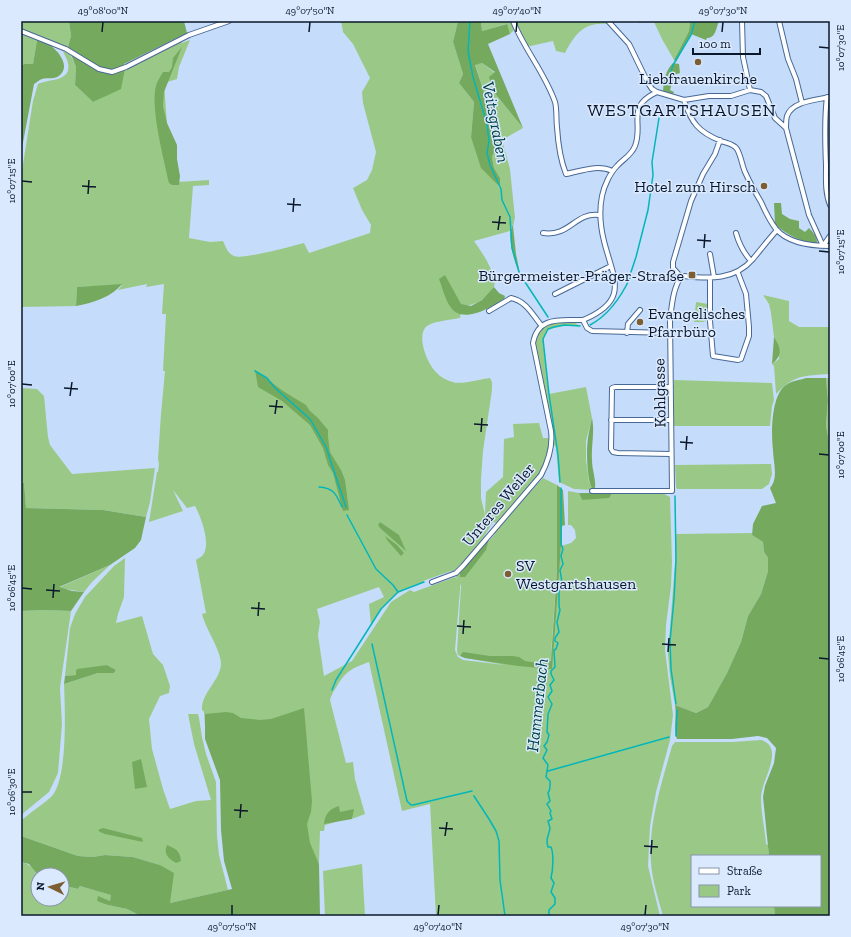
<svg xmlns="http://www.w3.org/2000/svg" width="851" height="937" viewBox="0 0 851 937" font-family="'Zilla Slab',serif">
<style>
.green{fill:#9ac987;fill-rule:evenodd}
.forest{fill:#75aa5e}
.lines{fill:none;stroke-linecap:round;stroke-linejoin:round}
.stream{stroke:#03b6b9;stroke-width:1.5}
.minor-casing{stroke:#476895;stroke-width:6}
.minor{stroke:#fff;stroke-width:4}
.ticks{fill:none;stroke:#0b182b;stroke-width:1.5}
.poi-dot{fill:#7b5f32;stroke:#dae9fe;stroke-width:1.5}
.labels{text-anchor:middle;stroke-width:3;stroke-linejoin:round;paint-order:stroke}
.poi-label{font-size:16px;fill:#0b182b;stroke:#dae9fe;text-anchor:end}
.street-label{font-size:16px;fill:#0b182b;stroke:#dae9fe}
.water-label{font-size:17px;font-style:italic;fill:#004345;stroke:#dae9fe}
.quarter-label{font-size:18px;letter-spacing:1px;fill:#0b182b;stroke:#dae9fe}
.neatline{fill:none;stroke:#0b182b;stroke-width:1.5}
.ticks-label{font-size:10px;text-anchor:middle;fill:#0b182b}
</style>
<rect width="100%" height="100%" fill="#c6dcfb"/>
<path class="green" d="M21,21H69L71,36L68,47L21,29Z
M341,21H458L453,42L463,74L459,83L474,102L471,137L499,187L500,178L494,168L492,157L498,142L492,100L484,92L475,64L482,63L495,73L493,91L523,128L502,140L510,169L515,218L510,231L474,241C481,251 498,275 494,287C485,299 478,305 462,306L460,318C451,320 430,321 425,328C417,339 428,365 437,373C440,377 448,381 453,382C460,385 481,379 490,378L492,382V390L483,451L481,479V498L485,515L486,492L503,477L504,439L514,437L513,424L539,423L543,438H550C548,452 546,463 539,475L497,523L493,522C482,540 470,559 452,572L451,571L423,581L424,582C396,590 386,601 371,625L369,604L384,597L379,587L317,609L320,622L318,635L324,676L352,661L391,602L410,590L414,592L455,577L457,579L455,575L462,572L495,534V530H497L530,492L543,478L557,485V570L550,668L561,546L571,543L576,538L575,530L571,525H568V491L579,493L582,500L612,493L664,494L670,497L672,562L671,586L666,625L665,650L673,715L670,740L656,792L650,826L648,866L660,916H436L430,804L402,811L369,662C352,668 346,671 337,686C334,691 331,695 330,700L346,763L353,762L355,779L365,814L352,819L353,817L325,825L324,831H320L319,864L312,849L206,740L204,712L202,710C201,693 220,681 221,664C221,650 205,628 202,614L206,613L196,560C198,558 200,558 202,556C212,546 201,517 195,506L187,508L173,490L183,511L149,522L157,472H158L159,464L158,459L161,414L165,371H163L166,314H162L164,284L146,287L147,284L118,290L122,285L77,287L76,306L21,307V177L33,101L38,84C49,79 72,82 68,63C67,58 64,55 63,51L70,54L76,67L75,85L93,102L99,99L116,74L181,41L182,43L190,40L179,67L177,79L164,83L167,124L177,182L209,180V185L193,186L189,238L210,242L223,241C226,247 227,253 234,256C243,260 292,246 304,243L309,253L370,233L371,225L362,210L353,188L367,180L372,170L376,152L363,103L362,92L370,78L353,44L343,32ZM460,584L461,586L457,651L458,655L465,658L505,665L463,660L458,657L455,650L460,590Z
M481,21H510L514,30L510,34L506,24L482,31Z
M515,21H603L607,24C584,22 575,34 565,53L556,51L553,41L526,47Z
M638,21H690L689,31L674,60L662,39L654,22L638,23Z
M21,34L37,40L33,64H24L21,66Z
M763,295L789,301V321L799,327H830V374C804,376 795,374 776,394L774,366L772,364L779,359L778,345L774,337L771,313L769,304Z
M696,302L708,304V320L703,322H694Z
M548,323H575L580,326H564L554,328L548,330L545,335L543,341L549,394L586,387L592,418L586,441V460L589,482L593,490L574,489L559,482L556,447L554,445L551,424L535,343C537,333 540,328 548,323Z
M826,378H830V448L826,425L828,400Z
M674,380L772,383L774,400L772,406L770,426H674Z
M21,388L37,389L44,396L48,437L50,445L72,474L155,468L150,502L146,517L103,510L26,508L24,483H21Z
M771,464L772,474L769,484L762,489H677L676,487L675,465Z
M752,533V535L763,542L764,552L768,558V571L761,594L748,616L741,642L727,673L708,707L696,713L675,705L670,677L668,654L675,563V534Z
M125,558L124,597L118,614L116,623L142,616L153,654L163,665L170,686L169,693L160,696L149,719L152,749L163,789L170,809L196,801L211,800L194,744L188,714H198L199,718L202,737L206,754L216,782L217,836L219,855L228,890L170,903L160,865L133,857L105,855L93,857L78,856L21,836V821C30,812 44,804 52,796C68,777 65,709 64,684L98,673H114L116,670L107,665L77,675L65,676L70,628L75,614L85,597L114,566Z
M110,565L92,582L84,592L58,588Z
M43,610L71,611L60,688L62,724L58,773L49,792L21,815V611Z
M761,740C786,748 761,780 761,798C761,813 765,829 766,844L768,845L769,856H692V906H774L775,916H663C658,898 652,880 651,862C648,824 662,782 672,746L675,742H732Z
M21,862C41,867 38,882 38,899H62V885L78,889L80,886L112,895L108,905L127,909L141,916H21Z
M362,864L365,916H325L323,871Z"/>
<path class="forest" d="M69,21H184L187,33L124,64L125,69L121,89L93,102L75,85L76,67L68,47L71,36Z
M458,21H481L482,31L507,24L510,34L488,44L523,128L493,91L489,77L495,72L482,63L475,65L484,92L492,100L498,142L492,157L494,168L500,178V187L481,168L471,137L474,102L459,83L463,74L453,42Z
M690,21H719C716,28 716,38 707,38L706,40L691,34L676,62L674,60L689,31Z
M37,40C41,41 46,42 49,44C57,50 71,65 60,75C55,80 48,77 42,79C39,80 36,83 34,84L21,153V66L24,64H33Z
M182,47L164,92L163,106L167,123L177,145V159L180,176L179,185H172L169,183C164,160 150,107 156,86C157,81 161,76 163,72H169L172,67L173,58Z
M673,63L679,64L680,73L674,75L670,90L674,92L673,94L663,91C664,81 665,71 673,63Z
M774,203H781L782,214L790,219L799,221V228L805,232L809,228C813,232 818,238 817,244C800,241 788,236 775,224Z
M515,218L513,226L516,254L520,274C515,264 508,241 511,230C512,226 514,222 515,218Z
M445,275L461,304L471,306L482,300L494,287L499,293L505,296L504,299C493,306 468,322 454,311C446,304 443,289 439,279Z
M122,284C112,297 92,303 76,306L77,287Z
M774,337C781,348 783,355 772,364Z
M255,370L283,391L306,405L310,411L318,418L328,430V437L330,452L341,470L345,480L349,510L343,511L333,473L328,465L323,448L310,425L282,401L258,387Z
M806,378H826L828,400L826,425L830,448V916H775L774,906H820V856H769L763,797L765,786L774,763L776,748L767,738L758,736L732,739H677C673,731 677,715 675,705L696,713L708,707L727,673L741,642L748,616L761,594L768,571V558L764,552L763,542L752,535L753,524L762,506L776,503L770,488C779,478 773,462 773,450C771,433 771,395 786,385C791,381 800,380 806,378Z
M592,418C595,432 591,445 592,460C592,470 596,478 595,488L593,490C589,483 589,479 588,472C586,450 587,439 592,418Z
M21,483H24L26,508L103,510L146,517L141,540L135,548L110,565L59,587L72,591L84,592L71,611L43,610L21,611Z
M557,485L563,490L565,525L562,526V545L561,546L552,669L518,666L465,658L460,656L463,652L490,656H513L519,657L525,661L538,663L551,661L557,570Z
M579,493H612L609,498L582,500Z
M380,522L399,535L406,551L380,528L378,525Z
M385,536L397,545L404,553L401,556L387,540Z
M489,539L486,550L465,577H460V571Z
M107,665L116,670L114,673H98L64,684L65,676L76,675V671L77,669Z
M304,708L312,801L311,812L307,824L310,843L319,864L320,916H141L127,909L108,905L97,901L98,896L110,901L111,895L80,886L78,889L62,885V875H38L29,864L21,862V836L78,856L93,857L105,855L133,857L160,865L174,873L170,903L232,889L224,861L221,830L220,780L205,739V714L226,712L233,713L241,718L260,720L271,719Z
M141,759L147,787L135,789L132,762Z
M339,806L340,812L354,809L352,819L324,824C325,814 329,809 339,806Z
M103,828L142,838L143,842L105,834L100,832L98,830Z
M167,845C176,849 180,850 181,861L176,863C169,859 163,854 167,845Z"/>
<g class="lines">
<path class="stream" d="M470,21L468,51L473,77L487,124L489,141L487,153L490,165L501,189L502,200L510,217L512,248L519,272
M667,85L673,65L691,35L695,21
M631,272L636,257L648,210L653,175L652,162L659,118
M523,279L548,317
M590,325C609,315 621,297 630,278
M255,371L267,378L275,388L310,419L326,447L346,507
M560,482L558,455L549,394L543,339L548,329L554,327L564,325L580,326
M319,487C334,488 336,494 342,507
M675,496L676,560L674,599L670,641L671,669L676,704
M347,515L376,569L393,585L398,592
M372,644L407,801L411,805H413L472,791
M332,690L336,680L381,609L398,592L424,582
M676,736L677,710
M548,771L669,737
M474,796L489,819L496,831L499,841L500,880L505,916
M549,916V910L555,904V898L551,892L554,883L551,878C553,870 554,854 551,847H548C545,838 549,836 550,828L548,821L552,819L550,813L551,811L547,804L550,801L548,793C551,789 550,785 550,781L546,777L548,765L543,758L547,750L544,746L547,742L549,735L547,732L548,714L552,704L548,697L552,691L550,685L554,680L551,674V671L555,667L554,650L556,649L558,643L555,641V638L559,632L557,622L560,610L559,606V592L562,582L560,570L563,564L561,556L563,549L561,544V488"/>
<g class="minor-casing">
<path id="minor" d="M513,21C524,49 545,73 555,102C557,109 556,119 557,127C558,143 560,159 566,174C581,171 598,164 612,171
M608,21L629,44L648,83L652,89L657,92L684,100C691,122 698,132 721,141C726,143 734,144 737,149C741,156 742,165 745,172C750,183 755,192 761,202C765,211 770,221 776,229C789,244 812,246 830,246
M779,21L788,59L796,79L802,103
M21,31L66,49L99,69L112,72L126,67L189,35L229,21
M750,90L761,92L766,96L775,118L786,128L809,215L823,246
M827,97C824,120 825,143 826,165C826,179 825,193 830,205
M684,100L709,96H731L750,90L743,57L742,21
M786,128C786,124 786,120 787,116C792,101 817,100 829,97
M543,233C570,237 575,212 599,215
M736,233C739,244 743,252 751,261
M823,246L830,236
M710,254L714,277
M681,277L684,276C710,279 735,280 753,259C761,249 769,239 777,230
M710,278V321L713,356L738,360L741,359L749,336V327L746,294L738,273
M555,294L611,266
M489,311L511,298C526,301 532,314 541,325
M583,320C631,300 613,278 604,241C600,225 599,211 602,196C604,186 610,173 617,166C623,159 631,156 635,146C644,123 625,107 657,92
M627,333L628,324L640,310
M671,387H615L612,388L611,449L613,452L618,453L671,454
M611,420H671
M592,491H672L670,319C672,305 673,288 681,277L673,268V262L691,201L703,174L715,154L720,140
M432,582L456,573L463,566L541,475C549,460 553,447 551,431L533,343C538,315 562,321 583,320L587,328L592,331L670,333"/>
</g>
<use href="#minor" class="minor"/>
</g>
<path class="ticks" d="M102,32L103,22M309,32L310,22M516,32L517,22M722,32L723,22M819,47L829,48M22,181L32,182M82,186L96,187M88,194L89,180M287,204L301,205M293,212L294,198M492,222L506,223M498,230L500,216M697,240L711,241M704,248L705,234M819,251L829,252M22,384L32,385M64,388L78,389M70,396L72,382M269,406L283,407M275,414L277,400M474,424L488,425M481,432L482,418M680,442L693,443M686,450L687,436M819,454L829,455M22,588L32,589M46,590L60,591M53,598L54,584M251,608L265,609M258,616L259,602M457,626L471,627M463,634L464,620M662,644L676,645M668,652L669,638M819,658L829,659M22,792H32M234,810L248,811M240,818L241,804M439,828L453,829M445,836L447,822M644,846L658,847M651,854L652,840M232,915V905M438,915L439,905M645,915L646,905"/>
<g class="poi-dot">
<circle cx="698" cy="62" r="4"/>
<circle cx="764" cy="186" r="4"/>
<rect x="688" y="271" width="8" height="8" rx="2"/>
<circle cx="640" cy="322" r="4"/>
<circle cx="508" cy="574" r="4"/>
</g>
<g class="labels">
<g class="poi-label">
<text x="698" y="84" text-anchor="middle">Liebfrauenkirche</text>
<text x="756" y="192">Hotel zum Hirsch</text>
<text x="684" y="281">Bürgermeister-Präger-Straße</text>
<text x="648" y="319" text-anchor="start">Evangelisches<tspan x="648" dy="18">Pfarrbüro</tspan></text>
<text x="516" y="571" text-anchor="start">SV<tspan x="516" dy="18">Westgartshausen</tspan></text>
</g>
<g class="street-label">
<text transform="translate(659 393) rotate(-91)" y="6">Kohlgasse</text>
<text transform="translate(498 504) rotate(-50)" y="6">Unteres Weiler</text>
</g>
<g class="water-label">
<text transform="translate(496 122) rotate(79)" y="6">Veitsgraben</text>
<text transform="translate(537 705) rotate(-84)" y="6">Hammerbach</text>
</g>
<g class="quarter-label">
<text x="682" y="116">WESTGARTSHAUSEN</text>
</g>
</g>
<rect width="851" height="937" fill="none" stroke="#dae9fe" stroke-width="44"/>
<rect x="691" y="855" width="130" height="52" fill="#dae9fe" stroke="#8795aa"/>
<rect x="699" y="868" width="20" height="6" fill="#ffffff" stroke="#8795aa"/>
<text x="727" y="875" font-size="12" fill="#0b182b">Straße</text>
<rect x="699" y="885" width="20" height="12" fill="#9ac987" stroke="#8795aa"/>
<text x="727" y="895" font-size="12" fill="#0b182b">Park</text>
<g transform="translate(50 887) rotate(275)"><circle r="19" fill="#dae9fe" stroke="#8795aa"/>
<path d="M0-3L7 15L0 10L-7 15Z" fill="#7b5f32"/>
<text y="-6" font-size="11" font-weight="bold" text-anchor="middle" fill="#0b182b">N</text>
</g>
<path d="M693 48v6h67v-6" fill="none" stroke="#0b182b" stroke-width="2"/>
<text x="699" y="48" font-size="12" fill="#0b182b" stroke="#dae9fe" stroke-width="3" paint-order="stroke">100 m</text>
<rect x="22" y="22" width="807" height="893" class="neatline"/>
<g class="ticks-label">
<text x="103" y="14">49°08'00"N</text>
<text x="310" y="14">49°07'50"N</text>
<text x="517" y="14">49°07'40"N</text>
<text x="723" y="14">49°07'30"N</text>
<text transform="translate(840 48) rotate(-90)" y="4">10°07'30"E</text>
<text transform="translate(11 181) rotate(-90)" y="4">10°07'15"E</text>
<text transform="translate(840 252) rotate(-90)" y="4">10°07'15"E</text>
<text transform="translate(11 384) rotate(-90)" y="4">10°07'00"E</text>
<text transform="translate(840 455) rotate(-90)" y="4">10°07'00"E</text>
<text transform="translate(11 588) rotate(-90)" y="4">10°06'45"E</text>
<text transform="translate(840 659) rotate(-90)" y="4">10°06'45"E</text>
<text transform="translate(11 792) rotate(-90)" y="4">10°06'30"E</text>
<text x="232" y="930">49°07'50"N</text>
<text x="438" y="930">49°07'40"N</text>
<text x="645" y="930">49°07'30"N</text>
</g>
</svg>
